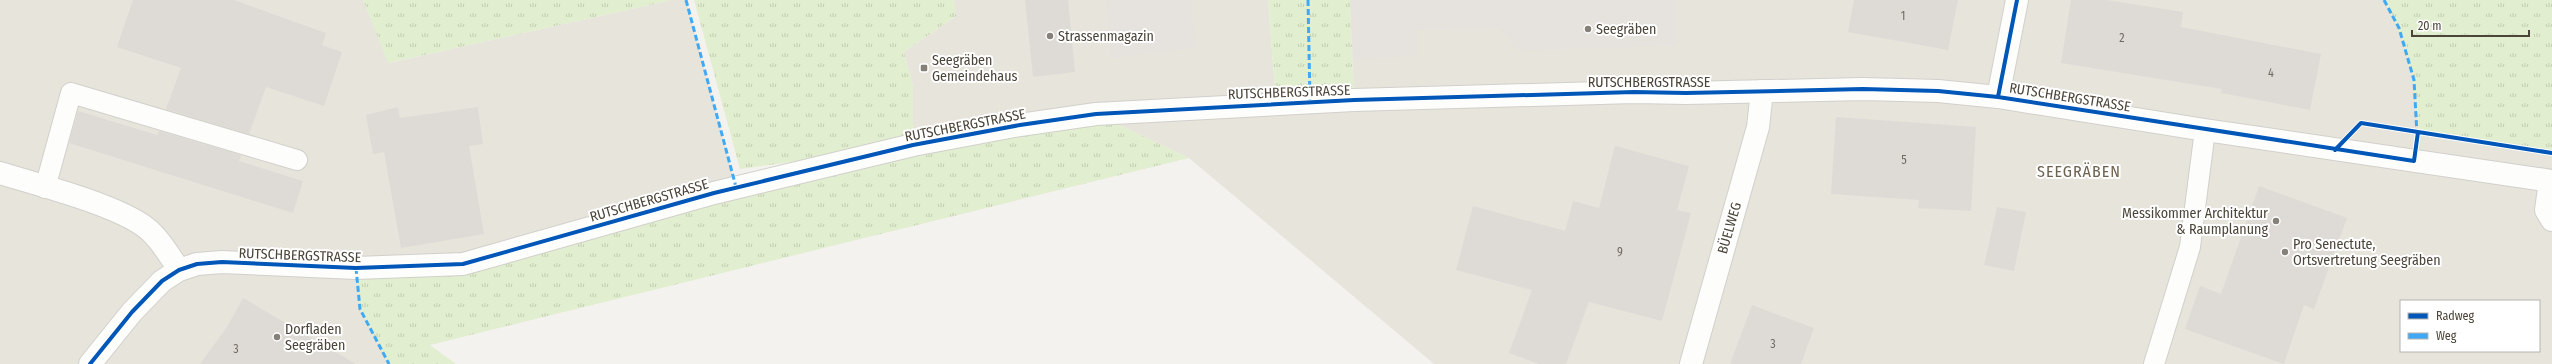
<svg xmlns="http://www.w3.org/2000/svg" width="2552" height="364" viewBox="0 0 2552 364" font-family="'Fira Sans Condensed',sans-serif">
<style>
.residential{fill:#e7e4dc;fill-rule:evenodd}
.grass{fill:url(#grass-tufts)}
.parking{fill:#e6e3df}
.building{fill:#dedbd6}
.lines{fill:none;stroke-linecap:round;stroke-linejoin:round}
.service-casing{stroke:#d2d0cb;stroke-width:22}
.minor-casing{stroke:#d2d0cb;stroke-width:24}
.tertiary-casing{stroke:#d2d0cb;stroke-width:24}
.service{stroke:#fdfdfc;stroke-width:20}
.minor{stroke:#fdfdfc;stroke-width:22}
.tertiary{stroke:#fdfdfc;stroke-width:22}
.quiet{stroke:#3fa9f5;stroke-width:3;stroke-dasharray:6 3;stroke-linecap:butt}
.cycleway-casing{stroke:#fff;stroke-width:6}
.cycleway{stroke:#0057b8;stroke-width:4}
.poi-dot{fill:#868178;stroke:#fff;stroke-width:1.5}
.labels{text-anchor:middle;stroke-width:4;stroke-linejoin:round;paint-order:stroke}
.number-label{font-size:12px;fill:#706a61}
.poi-label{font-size:14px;fill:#4b4439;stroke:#fff;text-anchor:start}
.street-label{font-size:14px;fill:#4b4439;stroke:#fff}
.quarter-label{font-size:16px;letter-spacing:1px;fill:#6e6250;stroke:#fff}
</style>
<defs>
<pattern id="grass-tufts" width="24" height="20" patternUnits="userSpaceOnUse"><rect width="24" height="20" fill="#e1eecf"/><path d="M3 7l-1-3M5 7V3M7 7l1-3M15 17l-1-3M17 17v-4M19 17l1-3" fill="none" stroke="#c3cdb2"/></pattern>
</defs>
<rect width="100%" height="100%" fill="#f4f2ee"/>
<path class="residential" d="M0,0H363L389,63L672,0H686L736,187L360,309L389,364H0Z
M954,0H1268L1276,103L1354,100L1350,0H2384L2399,28L2414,80L2418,132L2552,153V364H1434L1189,158L1096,114L913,145V86L904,52L955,17ZM2401,301H2539V351H2401Z"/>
<path class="grass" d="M363,0H672L388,63Z
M694,0H954L956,16L904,52L913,86V145L1096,114L1189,158L430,345L456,364H389L360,309L356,268L463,264L907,146L740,169Z
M1268,0H1350L1354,100L1276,104Z
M2384,0H2552V153L2418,132C2414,80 2409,47 2384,0Z"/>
<path class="parking" d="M1105,0H1191L1196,48L1111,58Z
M1350,0H1676L1677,45L1519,51L1498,28L1417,30V56L1353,59Z"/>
<path class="building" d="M133,0H234L326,33L322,45L342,52L324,106L266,87L249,134L166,109L181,68L117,47Z
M1025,0H1068L1075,72L1033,77Z
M1854,0H1958L1948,50L1848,32Z
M2071,0H2107L2183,12L2181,27L2321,54L2310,110L2221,93L2222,89L2061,63Z
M398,107L400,118L478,107L483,144L469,146L484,234L401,248L384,152L373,154L366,115Z
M78,111L157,135L159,131L241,155L239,161L303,181L293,213L69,143Z
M1836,117L1976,127L1971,211L1918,208L1919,200L1831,194Z
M1615,146L1689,166L1677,210L1691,213L1662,321L1589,302L1566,364H1539L1509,353L1532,290L1456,270L1473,206L1565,231L1573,201L1599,208Z
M2259,186L2347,218L2314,309L2304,305L2284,364L2185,329L2200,286L2221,294Z
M1997,207L2026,212L2014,271L1984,265Z
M243,298L356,364H200L227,327Z
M1752,305L1814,328L1801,364H1730Z"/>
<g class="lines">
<g class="service-casing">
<path id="service" d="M45,188L71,93L297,160
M2154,364L2190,247L2205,130"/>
</g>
<g class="minor-casing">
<path id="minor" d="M1998,97L2017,0
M1691,364L1758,127L1762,91"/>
</g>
<g class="tertiary-casing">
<path id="tertiary" d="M0,173C38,185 123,206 150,231C162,242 170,256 179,270
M2550,181L2546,210L2552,220
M90,364L132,312L162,281L179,270L197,264L222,262L356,268L463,264L714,193L913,145L1020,125L1096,114L1354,100L1634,92L1686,93L1863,89L1938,91L1998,97L2205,130L2552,181"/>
</g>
<use href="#service" class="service"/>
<use href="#minor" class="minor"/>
<use href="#tertiary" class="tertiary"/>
<path class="quiet" d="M686,0L736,187
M1308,0L1310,102
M2384,0L2399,28L2414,80L2417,135
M356,268L360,309L389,364"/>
<g class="cycleway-casing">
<path id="cycleway" d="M1998,97L2017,0
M2335,150L2361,123L2552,153
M90,364L132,312L162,281L179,270L197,264L222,262L356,268L463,264L714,193L913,145L1020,125L1096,114L1354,100L1634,92L1686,93L1863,89L1938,91L1998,97L2414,161L2418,132"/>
</g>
<use href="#cycleway" class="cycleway"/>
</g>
<g class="poi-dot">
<circle cx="1588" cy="29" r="4"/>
<circle cx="1050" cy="36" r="4"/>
<rect x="920" y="64" width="8" height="8" rx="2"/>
<circle cx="2276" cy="221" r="4"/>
<circle cx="2285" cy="252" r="4"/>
<circle cx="277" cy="337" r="4"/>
</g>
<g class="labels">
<g class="number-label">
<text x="1903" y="20">1</text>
<text x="2122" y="42">2</text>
<text x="2271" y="77">4</text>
<text x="1904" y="164">5</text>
<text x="1620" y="256">9</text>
<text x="1773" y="348">3</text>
<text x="236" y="353">3</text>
</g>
<g class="poi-label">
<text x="1596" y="34">Seegräben</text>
<text x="1058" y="41">Strassenmagazin</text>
<text x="932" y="65">Seegräben<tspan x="932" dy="16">Gemeindehaus</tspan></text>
<text x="2268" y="218" text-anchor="end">Messikommer Architektur<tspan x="2268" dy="16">&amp; Raumplanung</tspan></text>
<text x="2293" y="249">Pro Senectute,<tspan x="2293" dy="16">Ortsvertretung Seegräben</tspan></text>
<text x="285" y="334">Dorfladen<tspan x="285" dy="16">Seegräben</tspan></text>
</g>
<g class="street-label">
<text x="1649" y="87">RUTSCHBERGSTRASSE</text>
<text transform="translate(1289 92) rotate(-2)" y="5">RUTSCHBERGSTRASSE</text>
<text transform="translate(2070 97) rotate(9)" y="5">RUTSCHBERGSTRASSE</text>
<text transform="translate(965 125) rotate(-11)" y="5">RUTSCHBERGSTRASSE</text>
<text transform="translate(649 200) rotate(-16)" y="5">RUTSCHBERGSTRASSE</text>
<text transform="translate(1729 228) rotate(-74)" y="5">BÜELWEG</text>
<text transform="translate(300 255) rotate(2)" y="5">RUTSCHBERGSTRASSE</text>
</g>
<g class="quarter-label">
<text x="2079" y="177">SEEGRÄBEN</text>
</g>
</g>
<rect x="2400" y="300" width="140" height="52" fill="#ffffff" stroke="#b7b4b0"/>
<rect x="2408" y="313" width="20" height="6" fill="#0057b8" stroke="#b7b4b0"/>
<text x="2436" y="320" font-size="12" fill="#4b4439">Radweg</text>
<rect x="2408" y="333" width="20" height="6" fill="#3fa9f5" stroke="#b7b4b0"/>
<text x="2436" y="340" font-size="12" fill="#4b4439">Weg</text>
<path d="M2412 30v6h117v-6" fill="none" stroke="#4b4439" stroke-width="2"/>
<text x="2418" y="30" font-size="12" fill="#4b4439" stroke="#ffffff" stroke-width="3" paint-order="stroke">20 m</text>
</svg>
